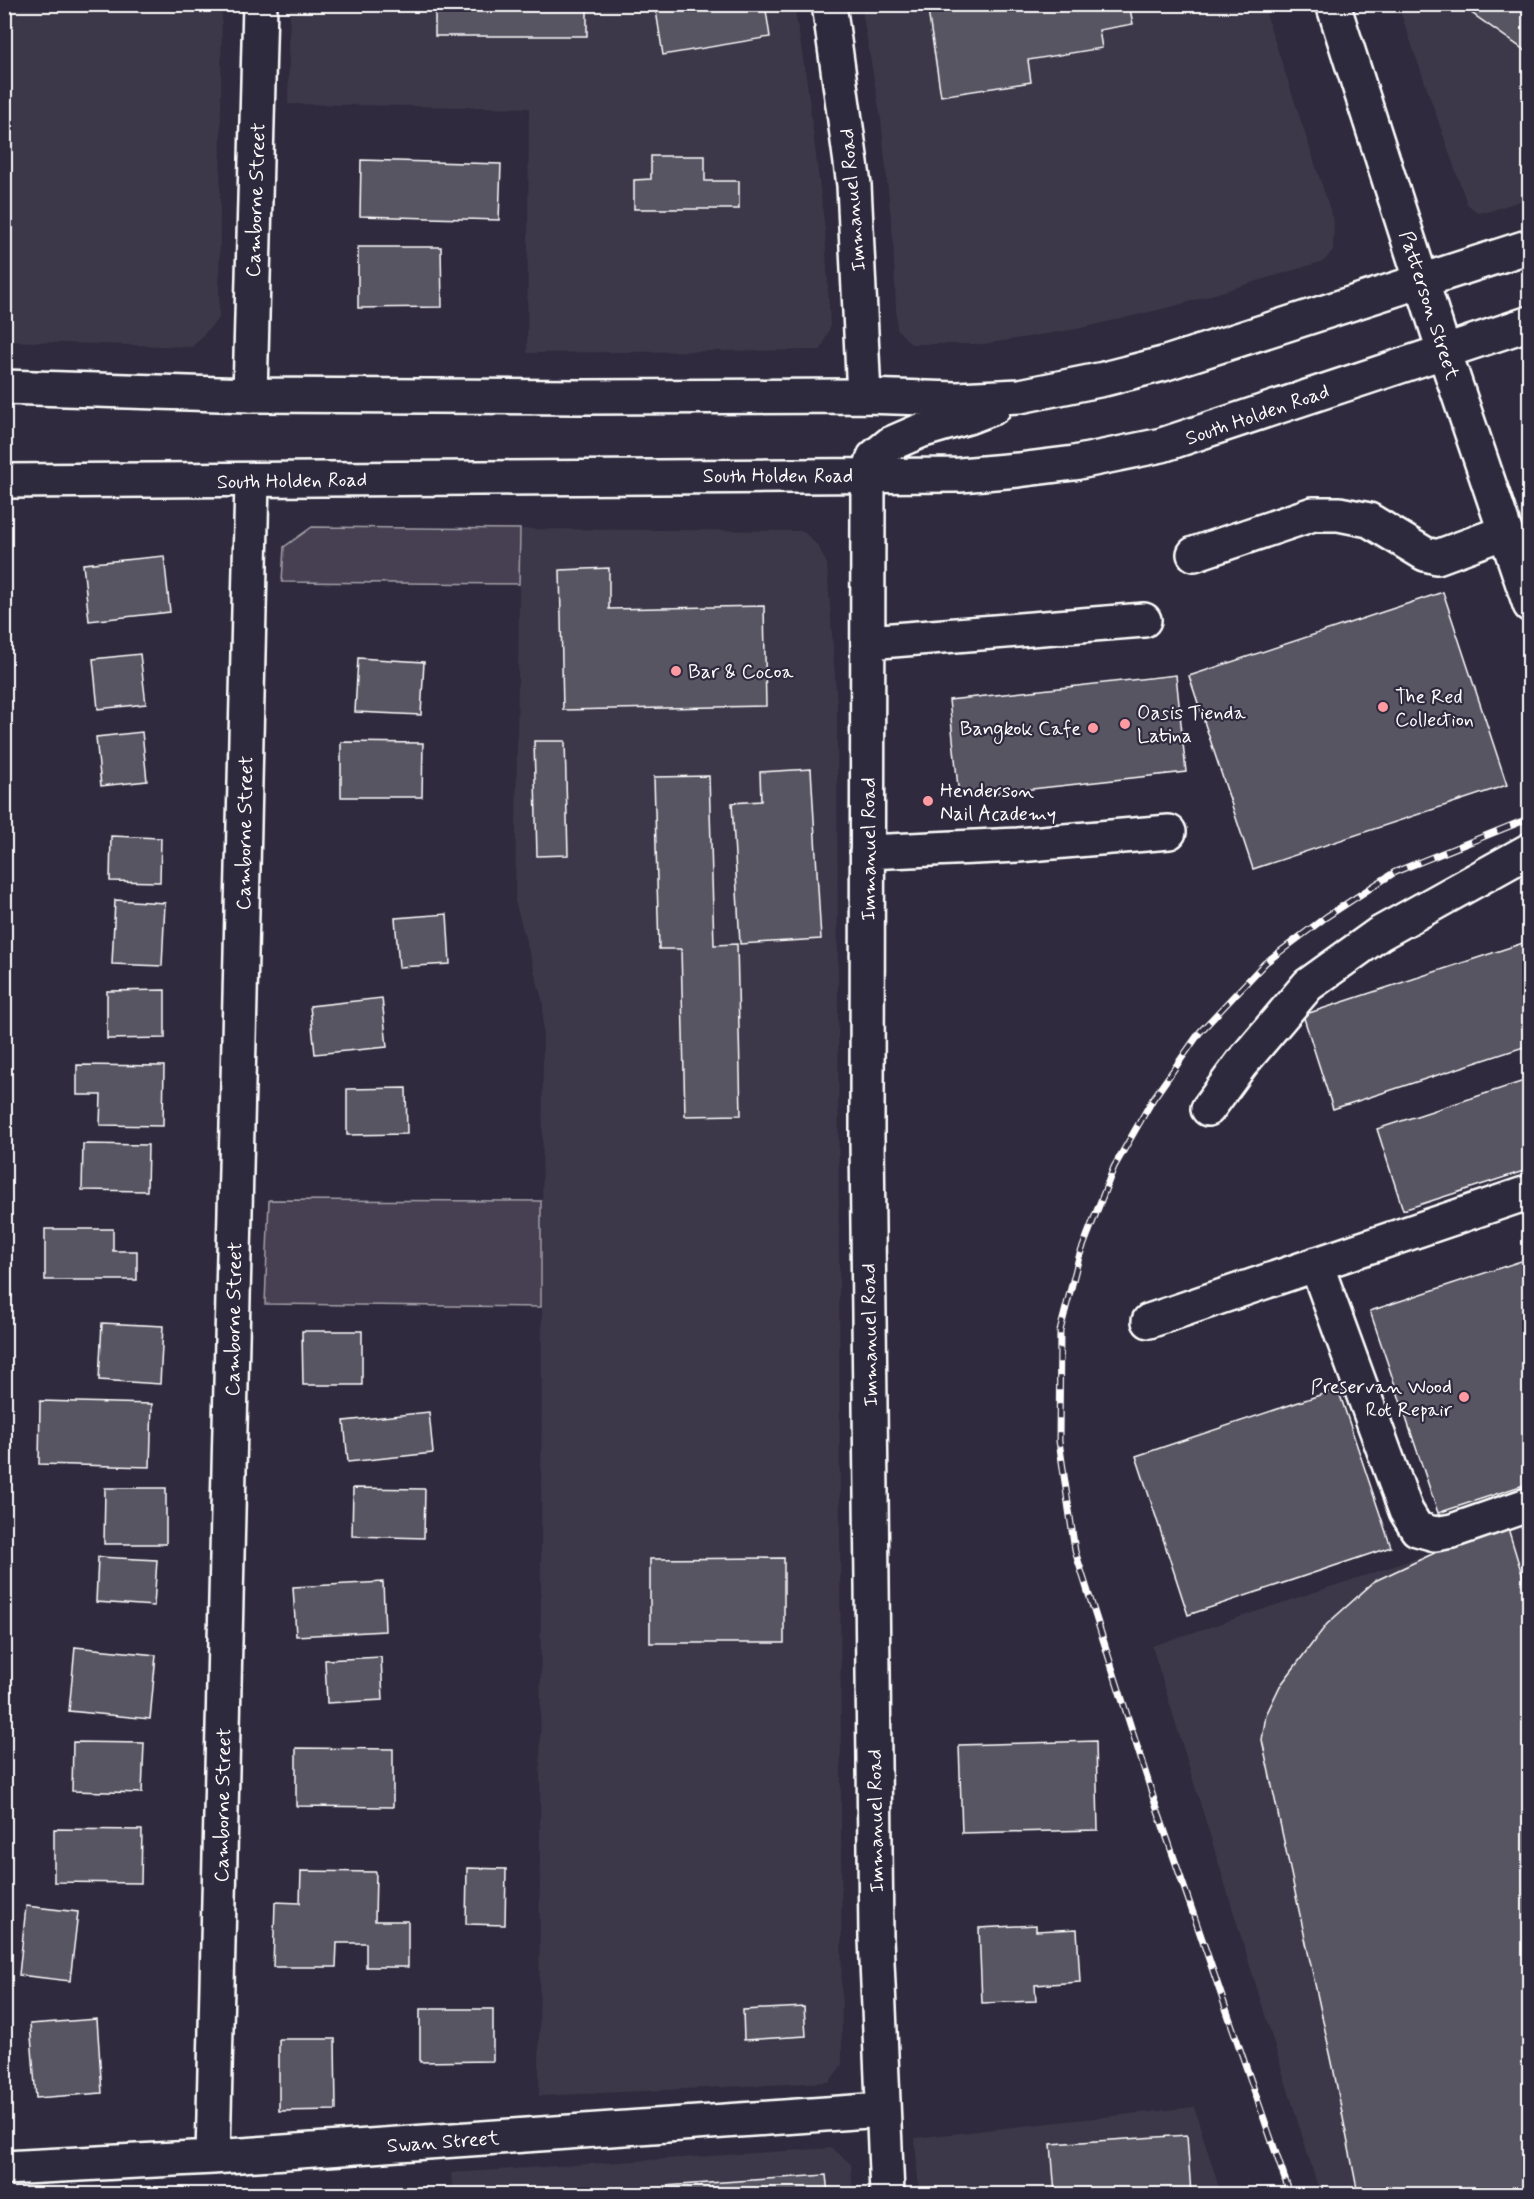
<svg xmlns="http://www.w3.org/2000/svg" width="1534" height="2199" viewBox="0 0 1534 2199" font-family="Mynerve,sans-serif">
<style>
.built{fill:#3c3749}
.green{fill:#464152;stroke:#a2a0a8;stroke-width:1.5}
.building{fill:#595564;stroke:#fff;stroke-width:1.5}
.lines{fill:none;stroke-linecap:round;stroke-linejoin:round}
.minor-casing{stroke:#fff;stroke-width:38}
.major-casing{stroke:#fff;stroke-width:38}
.minor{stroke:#2f2a3d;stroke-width:33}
.major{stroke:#2f2a3d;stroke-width:33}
.rail-casing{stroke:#fff;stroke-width:7}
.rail{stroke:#2f2a3d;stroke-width:4.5;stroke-dasharray:14;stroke-linecap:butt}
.poi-dot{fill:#ff9aa2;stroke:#2f2a3d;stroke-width:2}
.labels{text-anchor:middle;stroke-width:4.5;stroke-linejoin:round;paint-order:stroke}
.street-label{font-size:20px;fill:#fff;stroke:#2f2a3d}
.poi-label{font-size:20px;fill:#fff;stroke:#2f2a3d;text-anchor:start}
</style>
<rect width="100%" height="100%" fill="#2f2a3d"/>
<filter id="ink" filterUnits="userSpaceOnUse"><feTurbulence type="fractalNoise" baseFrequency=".0167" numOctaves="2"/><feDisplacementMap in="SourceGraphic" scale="12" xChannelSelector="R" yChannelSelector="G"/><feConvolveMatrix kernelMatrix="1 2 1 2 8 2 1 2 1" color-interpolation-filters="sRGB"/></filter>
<g filter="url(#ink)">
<path class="built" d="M5,4L222,5L219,318L192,347L5,341Z
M290,5H794L807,82L825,230L830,327L821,350L527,353L529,108L288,104Z
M861,5H1263L1334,222L1333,250L1324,261L1175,306L1077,329L984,344H911L897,329L893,240L881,120Z
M1398,5H1529V198L1487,212H1477L1467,204Z
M520,529L803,531L818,546L827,564L837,704L842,2065L829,2082L539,2096L543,1003L515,901Z
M1529,1521V2194H1320L1152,1646Z
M1194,2107L1221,2194H919L915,2138Z
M832,2148L851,2164L853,2194H453L451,2173Z"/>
<path class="green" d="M312,527L520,529L519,584L282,582L284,547Z
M269,1200L541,1201V1307L265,1304Z"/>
<path class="building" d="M435,4H587V36H435Z
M655,4H765L770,37L663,55Z
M927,4H1129L1133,24L1099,30L1102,48L1028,60L1031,82L941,96Z
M1475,4H1530V54L1470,12Z
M651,156H705V181H739V209H634V180L651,179Z
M361,160L501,164L499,220L360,216Z
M358,247H441L442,307L358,308Z
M164,556L170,612L89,621L83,564Z
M609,568V609L764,606L766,706L563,710L560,570Z
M1443,592L1507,785L1253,869L1189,676Z
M140,654L146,704L98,709L93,659Z
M358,658L424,662L421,715L355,712Z
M1176,675L1186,772L959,797L949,700Z
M142,732L147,781L101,786L96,737Z
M534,741H565L568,855L537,856Z
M341,742L423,743L422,797H341Z
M811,769L821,939L740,944L732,803L761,801L760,772Z
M709,776L714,945L737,944L741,1115L685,1116L681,949H659L654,777Z
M111,836L161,838L160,882L110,881Z
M115,900L165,903L162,966L112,964Z
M447,914L450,964L399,967L395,918Z
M1529,941L1530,1045L1333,1109L1303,1015Z
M165,990V1038L107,1039V991Z
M382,998L387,1047L315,1054L310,1006Z
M77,1065L164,1066L163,1126L100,1125L101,1095H77Z
M1530,1079V1169L1403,1210L1377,1129Z
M406,1088L407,1134L347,1135V1089Z
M83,1144L148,1145L147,1191L82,1190Z
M45,1229H113V1251H137V1280H45Z
M1530,1258V1483L1438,1513L1370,1311Z
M102,1323L163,1326L160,1384L99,1380Z
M302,1331H362V1385H303Z
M1338,1389L1391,1547L1188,1615L1136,1456Z
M40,1401L152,1404L150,1467L39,1464Z
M429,1412L433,1453L348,1462L344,1421Z
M105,1488H166V1544H104Z
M353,1488L425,1489L424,1538L352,1536Z
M1507,1525L1530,1600V2194H1358L1333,2067L1262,1740L1266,1715L1280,1686L1327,1624L1375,1581L1445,1548Z
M98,1557L157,1560L154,1606L96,1602Z
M784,1558V1643H650V1559Z
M383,1582L385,1631L296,1636L293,1587Z
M75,1647L156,1655L150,1719L69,1711Z
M381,1657L383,1700L327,1703L325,1660Z
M1096,1741L1098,1830L962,1833L959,1745Z
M73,1742L144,1743L142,1793L72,1791Z
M296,1748L393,1749V1807L296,1806Z
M54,1829L142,1830L141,1883L54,1882Z
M467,1868L506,1869L505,1925L466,1924Z
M301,1871L376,1872L375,1921H408V1967H366V1943H337L336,1967H273L275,1902L300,1903Z
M26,1906L78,1912L70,1981L19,1975Z
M1036,1925V1931L1077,1929L1080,1982L1035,1985L1036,2001L982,2003L979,1928Z
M804,2007L806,2036L744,2040L743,2010Z
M420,2009H493V2061L420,2062Z
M97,2019L102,2093L36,2098L30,2024Z
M279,2039H335L336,2110L279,2111Z
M1187,2135L1191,2194H1055L1051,2144Z
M826,2175L828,2194H666L665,2186Z"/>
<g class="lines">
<g class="minor-casing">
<path id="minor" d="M829,4L854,185L864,396
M250,395L260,4
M868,475L867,1138L876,1938L887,2194
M1194,554L1313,514H1339L1369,520L1425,554L1437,557L1505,532
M868,642L1144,620
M867,852L1018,845L1169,832
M1208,1109L1241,1064L1308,985L1379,934L1530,850
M1316,1264L1406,1511L1417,1529L1435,1534L1452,1531L1530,1504
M1149,1321L1530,1192
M213,2157L252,481
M4,2168L213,2157L882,2110"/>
</g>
<g class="major-casing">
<path id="major" d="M1333,4L1444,351L1530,605
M4,387L250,395L583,397L864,396L957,399L1020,396L1104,379L1163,364L1530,246
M868,475L874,457L890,444L920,431L968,417L994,407
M4,481L960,475L1018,470L1074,463L1162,445L1530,323"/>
</g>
<use href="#minor" class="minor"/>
<use href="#major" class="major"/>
<g class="rail-casing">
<path id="rail" d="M1290,2194L1155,1803L1075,1551L1059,1441L1060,1331L1079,1257L1114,1167L1153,1099L1200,1032L1265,963L1326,917L1395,872L1530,818"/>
</g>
<use href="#rail" class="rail"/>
</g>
</g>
<g class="poi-dot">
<circle cx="676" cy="671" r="6"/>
<circle cx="1383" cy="707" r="6"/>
<circle cx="1125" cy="724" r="6"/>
<circle cx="1093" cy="728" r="6"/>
<circle cx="928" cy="801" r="6"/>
<circle cx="1464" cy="1397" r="6"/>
</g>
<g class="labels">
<g class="street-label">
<text transform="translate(255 200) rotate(-88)" y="7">Camborne Street</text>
<text transform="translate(852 200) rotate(-95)" y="7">Immanuel Road</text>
<text transform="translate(1430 305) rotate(72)" y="7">Patterson Street</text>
<text transform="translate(1257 414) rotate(-19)" y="7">South Holden Road</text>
<text x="778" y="482">South Holden Road</text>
<text transform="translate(292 480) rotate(-1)" y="7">South Holden Road</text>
<text transform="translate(244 833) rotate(-89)" y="7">Camborne Street</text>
<text transform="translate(868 849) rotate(-90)" y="7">Immanuel Road</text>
<text transform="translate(233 1319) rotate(-89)" y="7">Camborne Street</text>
<text transform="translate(869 1335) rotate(-91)" y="7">Immanuel Road</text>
<text transform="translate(222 1805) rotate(-89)" y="7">Camborne Street</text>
<text transform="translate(875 1821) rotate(-91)" y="7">Immanuel Road</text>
<text transform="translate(443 2141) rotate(-4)" y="7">Swan Street</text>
</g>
<g class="poi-label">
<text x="688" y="678">Bar &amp; Cocoa</text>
<text x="1395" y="703">The Red<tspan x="1395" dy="23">Collection</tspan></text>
<text x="1137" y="719">Oasis Tienda<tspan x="1137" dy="23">Latina</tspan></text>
<text x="1081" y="735" text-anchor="end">Bangkok Cafe</text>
<text x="940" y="797">Henderson<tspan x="940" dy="23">Nail Academy</tspan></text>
<text x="1452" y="1393" text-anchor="end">Preservan Wood<tspan x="1452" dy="23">Rot Repair</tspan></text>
</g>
</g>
<rect width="1534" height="2199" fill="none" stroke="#2f2a3d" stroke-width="24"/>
<rect x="12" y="12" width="1510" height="2175" fill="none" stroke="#fff" stroke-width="2" filter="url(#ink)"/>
</svg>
